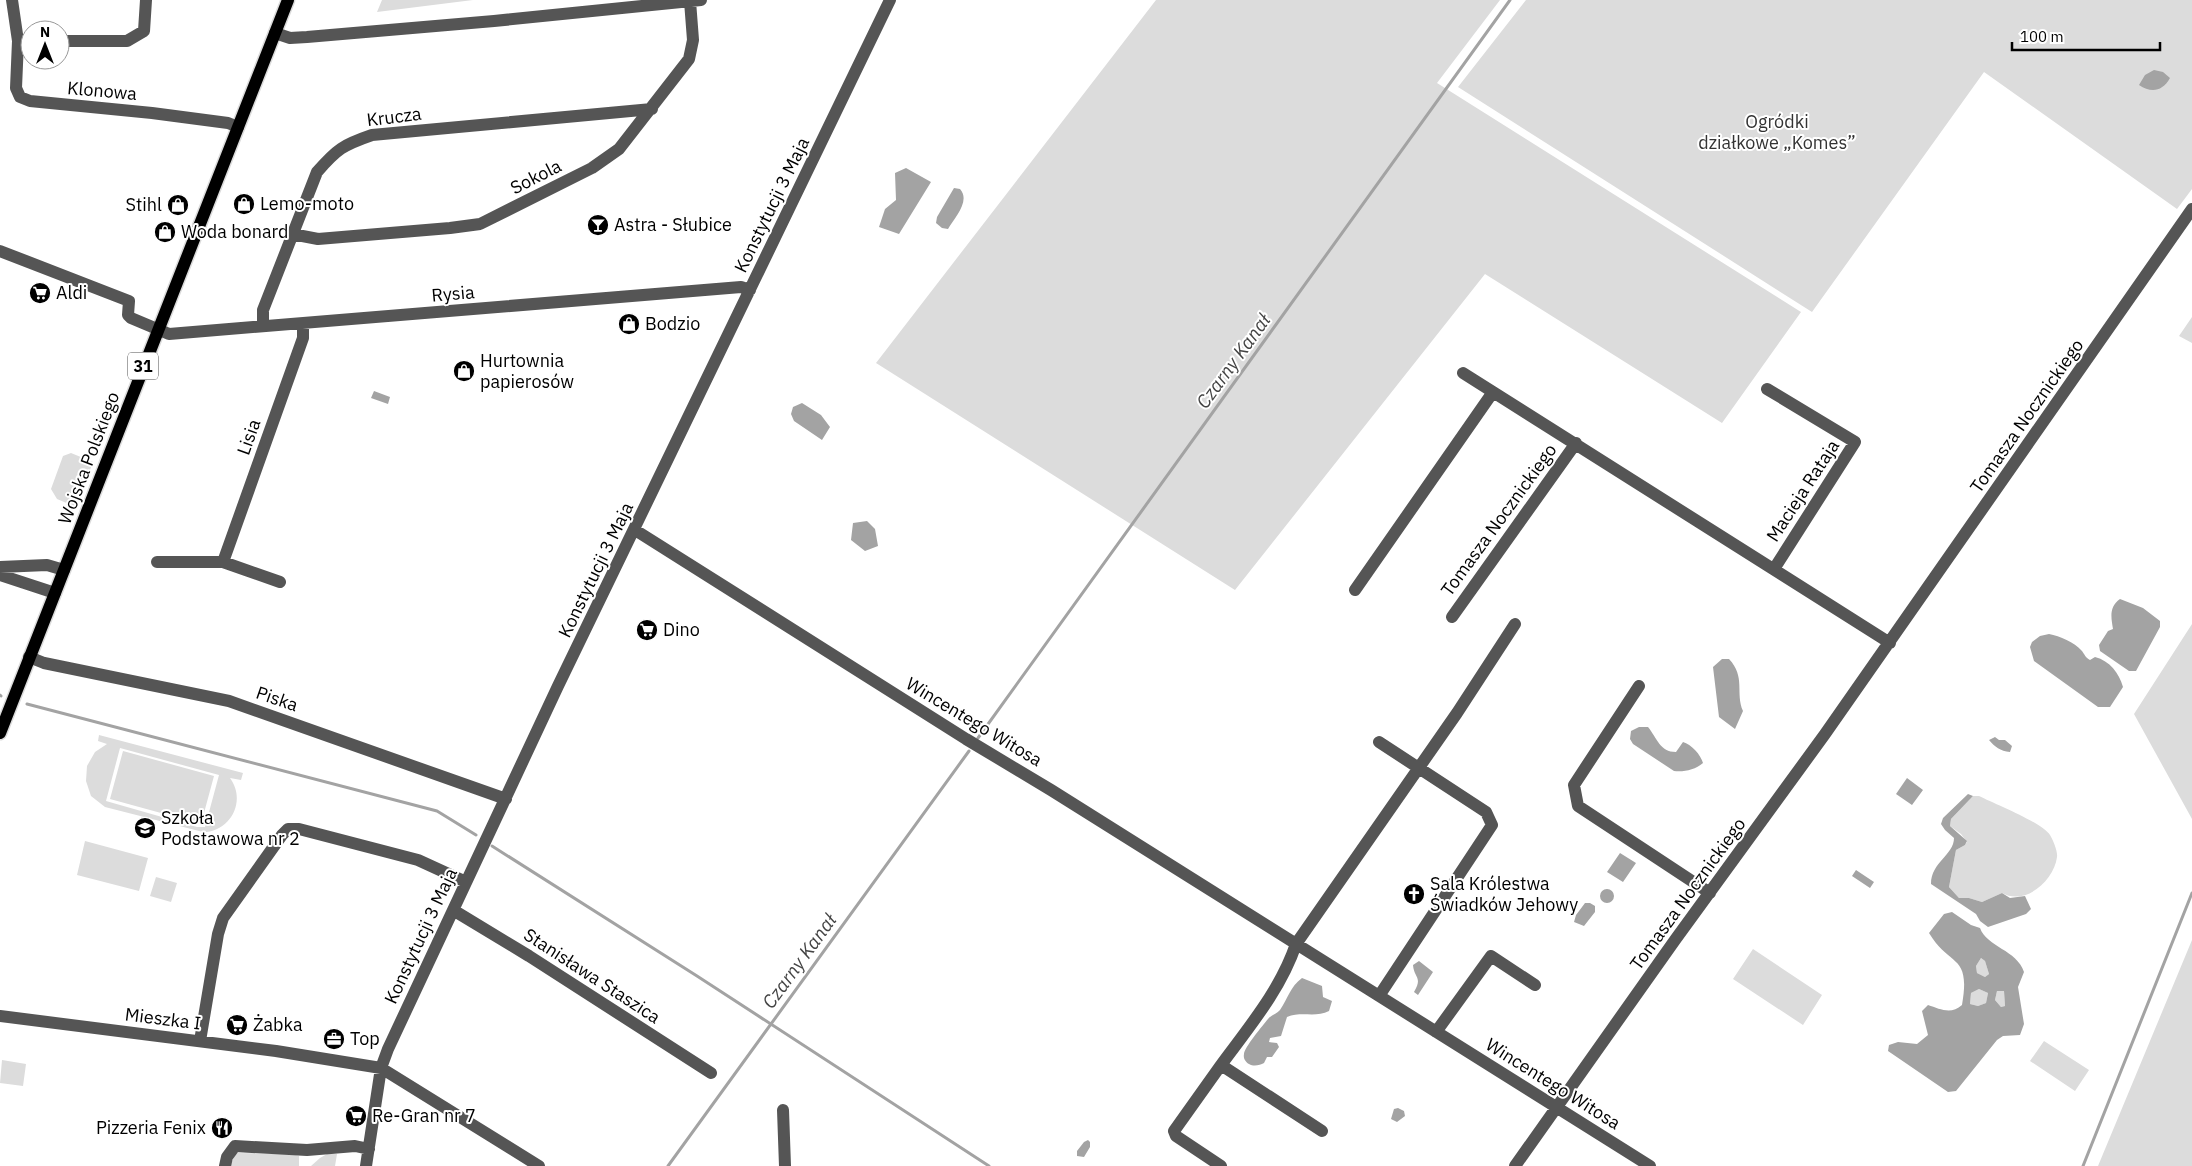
<svg xmlns="http://www.w3.org/2000/svg" width="2192" height="1166" viewBox="0 0 2192 1166" font-family="'IBM Plex Sans',sans-serif">
<style>
.green{fill:#dcdcdc;fill-rule:evenodd}
.water{fill:#a3a3a3;fill-rule:evenodd}
.lines{fill:none;stroke-linecap:round;stroke-linejoin:round}
.stream{stroke:#a3a3a3;stroke-width:3}
.major-casing{stroke:#dbdbdb;stroke-width:15}
.minor{stroke:#555;stroke-width:12}
.major{stroke:#000;stroke-width:12}
.labels{text-anchor:middle;stroke-width:4;stroke-linejoin:round;paint-order:stroke}
.shield{fill:#fff;stroke:#4c4c4c;stroke-width:1}
.shield-label{font-size:16px;font-weight:bold;fill:#000}
.street-label{font-size:18px;fill:#000;stroke:#fff}
.park-label{font-size:18px;fill:#333;stroke:#fff}
.poi-label{font-size:18px;fill:#000;stroke:#fff;text-anchor:start}
.water-label{font-size:19px;font-style:italic;fill:#444;stroke:#fff}
</style>
<rect width="100%" height="100%" fill="#fff"/>
<path class="green" d="M382,0H473L377,12Z
M1156,0H1500L1437,83L1801,312L1722,423L1485,274L1235,590L876,363Z
M1526,0H2192V189L2177,209L1984,72L1812,312L1458,87Z
M2192,317V343L2179,336Z
M71,453L93,462L76,507L57,499L51,489L63,456Z
M2192,624V819L2134,714Z
M99,735L243,773L241,780L230,778C247,801 230,832 203,832L105,807L91,796L86,781L87,766L95,752L107,744L98,741ZM120,748L219,775L205,827H197L106,801Z
M123,751L214,776L201,824L110,799Z
M1973,796H1979C1995,804 2041,822 2050,835C2053,840 2058,852 2057,857C2054,881 2025,906 2002,893L1982,902L1969,898H1959L1949,887L1956,850L1965,845L1967,842L1961,834L1950,826L1951,819Z
M85,841L148,858L139,891L77,875Z
M156,877L177,883L171,902L150,896Z
M2192,940V1166H2098Z
M1753,949L1822,995L1803,1025L1733,979Z
M1981,958L1985,961L1989,974L1985,977L1977,973L1976,966Z
M1979,989L1988,993L1986,1003L1978,1006L1970,1004L1971,993Z
M1997,991H2004L2005,1006L2001,1007L1995,1000Z
M2044,1041L2089,1070L2075,1091L2030,1061Z
M2,1060L26,1064L23,1086L0,1083Z
M236,1153L292,1154L299,1156V1166H230Z
M327,1154H337L335,1166H311L320,1158Z"/>
<path class="water" d="M2154,70L2163,72L2170,78C2162,92 2151,93 2139,85L2145,75Z
M906,168L931,182L899,234L879,227L885,209L896,200L895,173Z
M954,188L960,189C971,201 954,218 948,229L942,228L936,223L937,217Z
M374,391L390,397L388,404L371,398Z
M802,403L821,415L830,427L822,440L794,421L791,414L793,407Z
M867,521L875,529L878,546L865,551L851,540L853,523Z
M2120,599L2143,608L2160,621V627L2136,671H2129L2100,651L2099,645L2108,631L2113,629C2111,617 2109,607 2120,599Z
M2049,634C2060,636 2074,642 2082,651C2085,655 2085,657 2090,660L2095,657C2110,661 2119,673 2123,687L2110,707H2098L2034,661L2030,647L2032,642L2040,636Z
M1722,659H1729C1746,677 1735,693 1743,711L1735,729L1719,717L1713,667Z
M1639,727H1648C1657,738 1660,752 1676,752L1683,742C1691,744 1701,755 1703,763C1695,770 1684,772 1674,771L1633,744L1630,739L1631,731Z
M1995,737L1999,740H2005L2012,746L2010,752C2000,751 1995,747 1989,740Z
M1907,778L1923,790L1912,805L1896,794Z
M1968,794L1973,796L1951,819L1950,826L1967,841L1965,845L1956,850L1949,887L1959,898H1969L1982,902L2002,893L2010,898L2025,896L2031,909L2026,914L1988,927L1980,921L1976,914L1931,884C1931,862 1954,855 1954,838L1945,830L1941,824L1943,818Z
M1620,853L1636,863L1623,882L1607,872Z
M1856,870L1874,882L1870,888L1852,876Z
M1600 896a7 7 0 1 1 14 0a7 7 0 1 1-14 0Z
M1585,903H1590L1595,906V912L1584,926L1574,922L1576,915Z
M1952,912L1971,925L1980,928C1987,947 2017,950 2024,972L2018,987L2024,1024L2020,1035L2003,1036L1997,1040L1956,1091L1948,1092L1888,1051L1889,1045L1898,1042L1917,1044L1928,1035L1922,1011L1928,1005C1940,1009 1951,1015 1962,1005C1971,953 1950,968 1929,933L1944,914ZM1981,958L1985,961L1989,974L1985,977L1977,973L1976,966ZM1979,989L1988,993L1986,1003L1978,1006L1970,1004L1971,993ZM1997,991H2004L2005,1006L2001,1007L1995,1000Z
M1419,961L1433,972L1418,995L1414,992C1423,977 1414,978 1413,965Z
M1302,978L1322,986L1323,997L1332,1001L1329,1011C1316,1018 1301,1011 1287,1017L1281,1036L1270,1038L1269,1042L1277,1043L1279,1047L1272,1057H1267L1264,1063C1260,1065 1254,1067 1249,1064C1246,1062 1243,1059 1244,1054C1244,1048 1263,1025 1268,1019C1271,1015 1277,1014 1280,1010C1288,998 1290,987 1302,978Z
M1398,1108L1404,1111L1405,1116L1397,1122L1391,1119L1394,1109Z
M1088,1140L1090,1142V1147L1084,1157L1077,1156V1151L1084,1142Z"/>
<g class="lines">
<path class="stream" d="M0,695L1,696
M27,704L437,811L476,835
M978,738L1510,0
M492,846L697,976L989,1166
M668,1166L969,751
M2083,1166L2192,893"/>
<g class="major-casing">
<path id="major" d="M0,733L288,0"/>
</g>
<path class="minor" d="M12,0L18,41L16,88L20,97L30,101L152,113L228,123L238,127
M275,33L290,38L307,37L494,21L701,0
M60,41H127L144,31L146,0
M292,234L318,239L450,228L480,224L592,168L619,149L689,59L693,40L690,1
M0,251L129,301L128,315L131,318L169,334L741,287L750,290
M263,326V310L317,172C337,149 343,145 372,135L652,109
M1463,373L1890,643
M1767,389L1855,442L1774,569
M635,530L966,739L1051,790L1650,1166
M157,562H223L280,582
M223,562L303,338V324
M0,567L47,565L64,570
M0,575L55,593
M1355,590L1493,392
M1452,617L1576,443
M29,657L44,663L229,701L506,799
M1639,686L1574,785L1578,806L1710,893
M453,910L529,956L711,1073
M1379,996L1492,825L1486,812L1379,742
M0,1016L276,1051L381,1068L539,1166
M1436,1032L1491,956L1535,985
M200,1041L218,934L223,918L282,835L288,829H299L418,860L466,882
M1221,1065C1249,1027 1281,989 1296,944L1457,713L1515,624
M783,1110L785,1166
M225,1166L227,1157L235,1146L307,1150L355,1146L369,1149
M366,1166L381,1068L388,1049L558,686L890,0
M1221,1166L1176,1136L1174,1131L1221,1065L1322,1131
M1515,1166L1675,940L1825,734L2192,209"/>
<use href="#major" class="major"/>
</g>
<defs>
<g id="shop-disc" transform="scale(1.125)"><circle r="9.5" fill="#000" stroke="#fff"/><path d="M-5-2.5h2.3a2.7 3.5 0 0 1 5.4 0H5L5.5 6h-11ZM-1.5-2.5h3a1.5 2.3 0 0 0-3 0Z" fill="#fff"/></g>
<g id="bar-disc" transform="scale(1.125)"><circle r="9.5" fill="#000" stroke="#fff"/><path d="M-6-5H6L.8 .8V4.5H3.5V6h-7V4.5H-.8V.8Z" fill="#fff"/></g>
<g id="supermarket-disc" transform="scale(1.125)"><circle r="9.5" fill="#000" stroke="#fff"/><path d="M-6-5.5h2.5l.6 2H6L4.5 2H-2.5L-4.4-4H-6ZM-1.5 3.2a1.3 1.3 0 1 0 .1 0ZM3 3.2a1.3 1.3 0 1 0 .1 0Z" fill="#fff"/></g>
<g id="school-disc" transform="scale(1.125)"><circle r="9.5" fill="#000" stroke="#fff"/><path d="M0-5L7-2L0 1L-7-2ZM-4 1L0 2.5L4 1V4Q0 6-4 4Z" fill="#fff"/></g>
<g id="church-disc" transform="scale(1.125)"><circle r="9.5" fill="#000" stroke="#fff"/><path d="M-1.2-6h2.4v3.5h3.3v2.4h-3.3V6h-2.4V-.1h-3.3v-2.4h3.3Z" fill="#fff"/></g>
<g id="office-disc" transform="scale(1.125)"><circle r="9.5" fill="#000" stroke="#fff"/><path d="M-6-3h4V-5.5h4V-3h4V5H-6ZM-1-4.5V-3h2v-1.5ZM-6 0V1H6V0Z" fill="#fff"/></g>
<g id="restaurant-disc" transform="scale(1.125)"><circle r="9.5" fill="#000" stroke="#fff"/><path d="M-5-6h1v4h1v-4h1v4h1v-4h1v5L-1.5 .5V6h-2V.5L-5-1ZM5-6V6H3V1.5H1.5Q1.5-4 5-6Z" fill="#fff"/></g>
</defs>
<g fill-rule="evenodd">
<use href="#shop-disc" x="244" y="204"/>
<use href="#shop-disc" x="178" y="205"/>
<use href="#bar-disc" x="598" y="225"/>
<use href="#shop-disc" x="165" y="232"/>
<use href="#supermarket-disc" x="40" y="293"/>
<use href="#shop-disc" x="629" y="324"/>
<use href="#shop-disc" x="464" y="371"/>
<use href="#supermarket-disc" x="647" y="630"/>
<use href="#school-disc" x="145" y="828"/>
<use href="#church-disc" x="1414" y="894"/>
<use href="#supermarket-disc" x="237" y="1025"/>
<use href="#office-disc" x="334" y="1039"/>
<use href="#supermarket-disc" x="356" y="1116"/>
<use href="#restaurant-disc" x="222" y="1128"/>
</g>
<g class="labels">
<rect class="shield" x="128" y="352.5" width="30" height="27" rx="4"/>
<g class="shield-label">
<text x="143" y="372">31</text>
</g>
<g class="street-label">
<text transform="translate(102 91) rotate(5)" y="6">Klonowa</text>
<text transform="translate(394 117) rotate(-7)" y="6">Krucza</text>
<text transform="translate(536 177) rotate(-27)" y="6">Sokola</text>
<text transform="translate(772 205) rotate(-64)" y="6">Konstytucji 3 Maja</text>
<text transform="translate(453 294) rotate(-5)" y="6">Rysia</text>
<text transform="translate(2027 416) rotate(-55)" y="6">Tomasza Nocznickiego</text>
<text transform="translate(249 437) rotate(-70)" y="6">Lisia</text>
<text transform="translate(89 458) rotate(-69)" y="6">Wojska Polskiego</text>
<text transform="translate(1803 491) rotate(-57)" y="6">Macieja Rataja</text>
<text transform="translate(1499 520) rotate(-54)" y="6">Tomasza Nocznickiego</text>
<text transform="translate(596 570) rotate(-64)" y="6">Konstytucji 3 Maja</text>
<text transform="translate(277 699) rotate(19)" y="6">Piska</text>
<text transform="translate(974 722) rotate(31)" y="6">Wincentego Witosa</text>
<text transform="translate(1688 894) rotate(-54)" y="6">Tomasza Nocznickiego</text>
<text transform="translate(421 936) rotate(-65)" y="6">Konstytucji 3 Maja</text>
<text transform="translate(592 976) rotate(33)" y="6">Stanisława Staszica</text>
<text transform="translate(163 1019) rotate(7)" y="6">Mieszka I</text>
<text transform="translate(1553 1084) rotate(32)" y="6">Wincentego Witosa</text>
</g>
<g class="park-label">
<text x="1777" y="128">Ogródki<tspan x="1777" dy="21">działkowe „Komes”</tspan></text>
</g>
<g class="poi-label">
<text x="260" y="210">Lemo-moto</text>
<text x="162" y="211" text-anchor="end">Stihl</text>
<text x="614" y="231">Astra - Słubice</text>
<text x="181" y="238">Woda bonard</text>
<text x="56" y="299">Aldi</text>
<text x="645" y="330">Bodzio</text>
<text x="480" y="367">Hurtownia<tspan x="480" dy="21">papierosów</tspan></text>
<text x="663" y="636">Dino</text>
<text x="161" y="824">Szkoła<tspan x="161" dy="21">Podstawowa nr 2</tspan></text>
<text x="1430" y="890">Sala Królestwa<tspan x="1430" dy="21">Świadków Jehowy</tspan></text>
<text x="253" y="1031">Żabka</text>
<text x="350" y="1045">Top</text>
<text x="372" y="1122">Re-Gran nr 7</text>
<text x="206" y="1134" text-anchor="end">Pizzeria Fenix</text>
</g>
<g class="water-label">
<text transform="translate(1233 361) rotate(-54)" y="7">Czarny Kanał</text>
<text transform="translate(799 961) rotate(-54)" y="7">Czarny Kanał</text>
</g>
</g>
<g transform="translate(45 45)"><circle r="24" fill="#ffffff" stroke="#999999"/>
<path d="M0-4L9 19L0 12L-9 19Z" fill="#000000"/>
<text y="-8" font-size="14" font-weight="bold" text-anchor="middle" fill="#000000">N</text>
</g>
<path d="M2012 42v8h148v-8" fill="none" stroke="#000000" stroke-width="2.5"/>
<text x="2020" y="42" font-size="15" fill="#000000" stroke="#ffffff" stroke-width="4" paint-order="stroke">100 m</text>
</svg>
